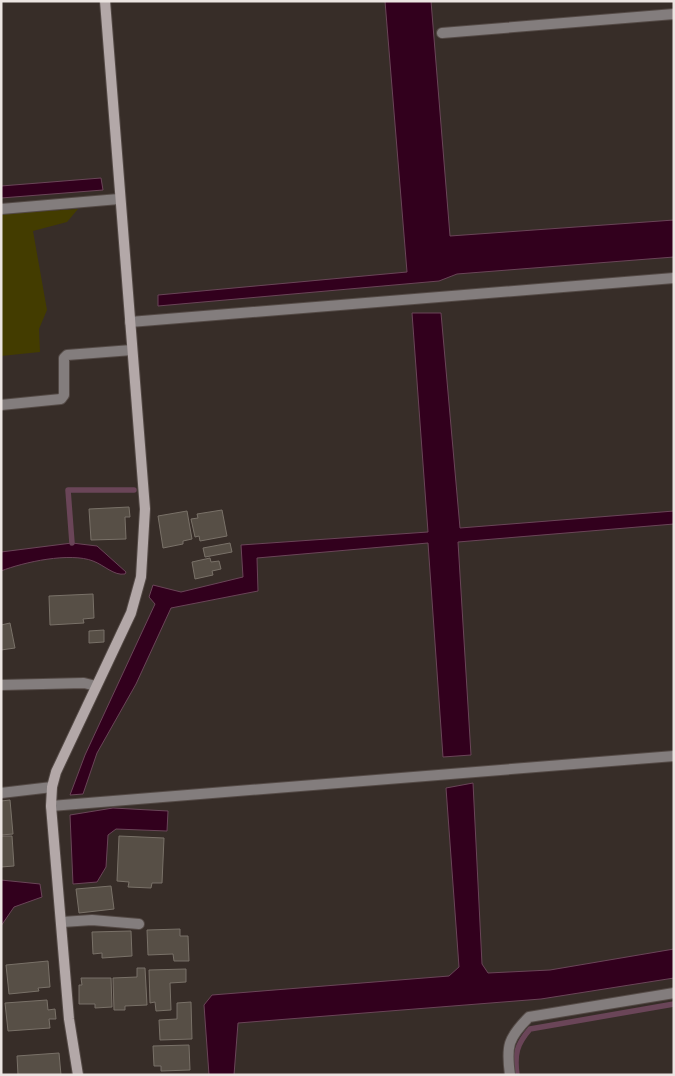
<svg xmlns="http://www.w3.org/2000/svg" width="675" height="1076" viewBox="0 0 675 1076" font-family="'Nunito Sans',sans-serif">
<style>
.green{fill:#433c00}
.water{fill:#32001d;stroke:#6a4558}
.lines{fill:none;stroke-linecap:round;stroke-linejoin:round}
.stream{stroke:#6a4558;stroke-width:5.5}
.building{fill:#574f46;stroke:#797168}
.street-casing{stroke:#544a46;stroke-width:12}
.secondary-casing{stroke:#544a46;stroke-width:12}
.street{stroke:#837d7d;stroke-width:10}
.secondary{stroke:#b3a8a8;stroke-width:10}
</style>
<rect width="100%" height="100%" fill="#372d28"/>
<path class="green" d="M78,209L67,222L33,231L47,310L39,329L40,352L1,356V214Z"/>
<path class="water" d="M385,1H431L450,236L674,220V257L457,274L439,281L158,306V295L407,272Z
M101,178L103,190L1,198V186Z
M412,313H441L460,528L674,511V524L458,542L471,755L443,757L428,543L257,558L258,591L171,608L136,684L97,753L83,794L70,795L85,755L155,604L149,597L153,585L181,592L243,577L241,545L428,532Z
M72,543L97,546L126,572L125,574C114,576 104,565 93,561C70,552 24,562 1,571V552Z
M473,783L482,964L488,973L550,970L674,949V978L541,999L238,1023L234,1075H209L204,1005L212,995L449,976L459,967L446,788Z
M113,808L168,811L167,831L116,829L108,835L106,867L97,882L73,884L70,815Z
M1,880L40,884L42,897L14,907L1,926Z"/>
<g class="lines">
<path class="stream" d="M72,543L68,490H134
M517,1075C514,1054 517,1044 530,1029L674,1004"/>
</g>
<path class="building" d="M129,507L130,517H125L126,539L91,540L89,509Z
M222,510L227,536L200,541L199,536L195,537L191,519L198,518L197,514Z
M187,511L192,539L183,541V544L163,548L158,516Z
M230,543L232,552L205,557L203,548Z
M210,558L211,562L219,561L221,569L212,571L213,575L195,579L192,562Z
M93,594L94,618L83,619L84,623L50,625L49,596Z
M10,623L15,648L1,650V625Z
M104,630V642L89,643V631Z
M10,800L13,834L1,835V801Z
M1,836H12L14,866L1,867Z
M119,836L164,838L162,883H152L151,888L128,887L129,882L117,881Z
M111,886L114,909L79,913L76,889Z
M180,929V936H188L189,961H174L173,954L148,955L147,930Z
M131,931L132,956L102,958V953L93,954L92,932Z
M48,961L50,987L38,988L39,991L9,994L6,965Z
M137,968H145L147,1005L125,1006V1010H114L113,978L137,977Z
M186,969V982L170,983L171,1010L156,1011L155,1002L150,1003L149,970Z
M81,978H111L112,1007L95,1008V1004H79V985H82Z
M47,1000L48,1010L55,1009L56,1019H49L50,1028L8,1031L5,1003Z
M191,1002L192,1039L160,1040L159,1020L177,1019V1003Z
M189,1045L190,1070L161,1071V1066H154L153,1046Z
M59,1053L61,1075H18L17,1056Z"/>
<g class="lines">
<g class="street-casing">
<path id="street" d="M442,33L674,14
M1,209L119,199
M130,322L674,278
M1,405L61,399L64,395V358L67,355L132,350
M1,685L84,683L96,686
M1,793L52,787
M51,806L674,756
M62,922L92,920L139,924
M510,1075C506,1046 508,1038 529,1017L674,993"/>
</g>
<g class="secondary-casing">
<path id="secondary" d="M78,1075L69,1019L51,806L52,787L56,772L131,613L141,577L145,509L105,1"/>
</g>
<use href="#street" class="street"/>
<use href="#secondary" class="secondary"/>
</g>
<rect width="675" height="1076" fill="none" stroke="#ece5e2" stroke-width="5"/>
</svg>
